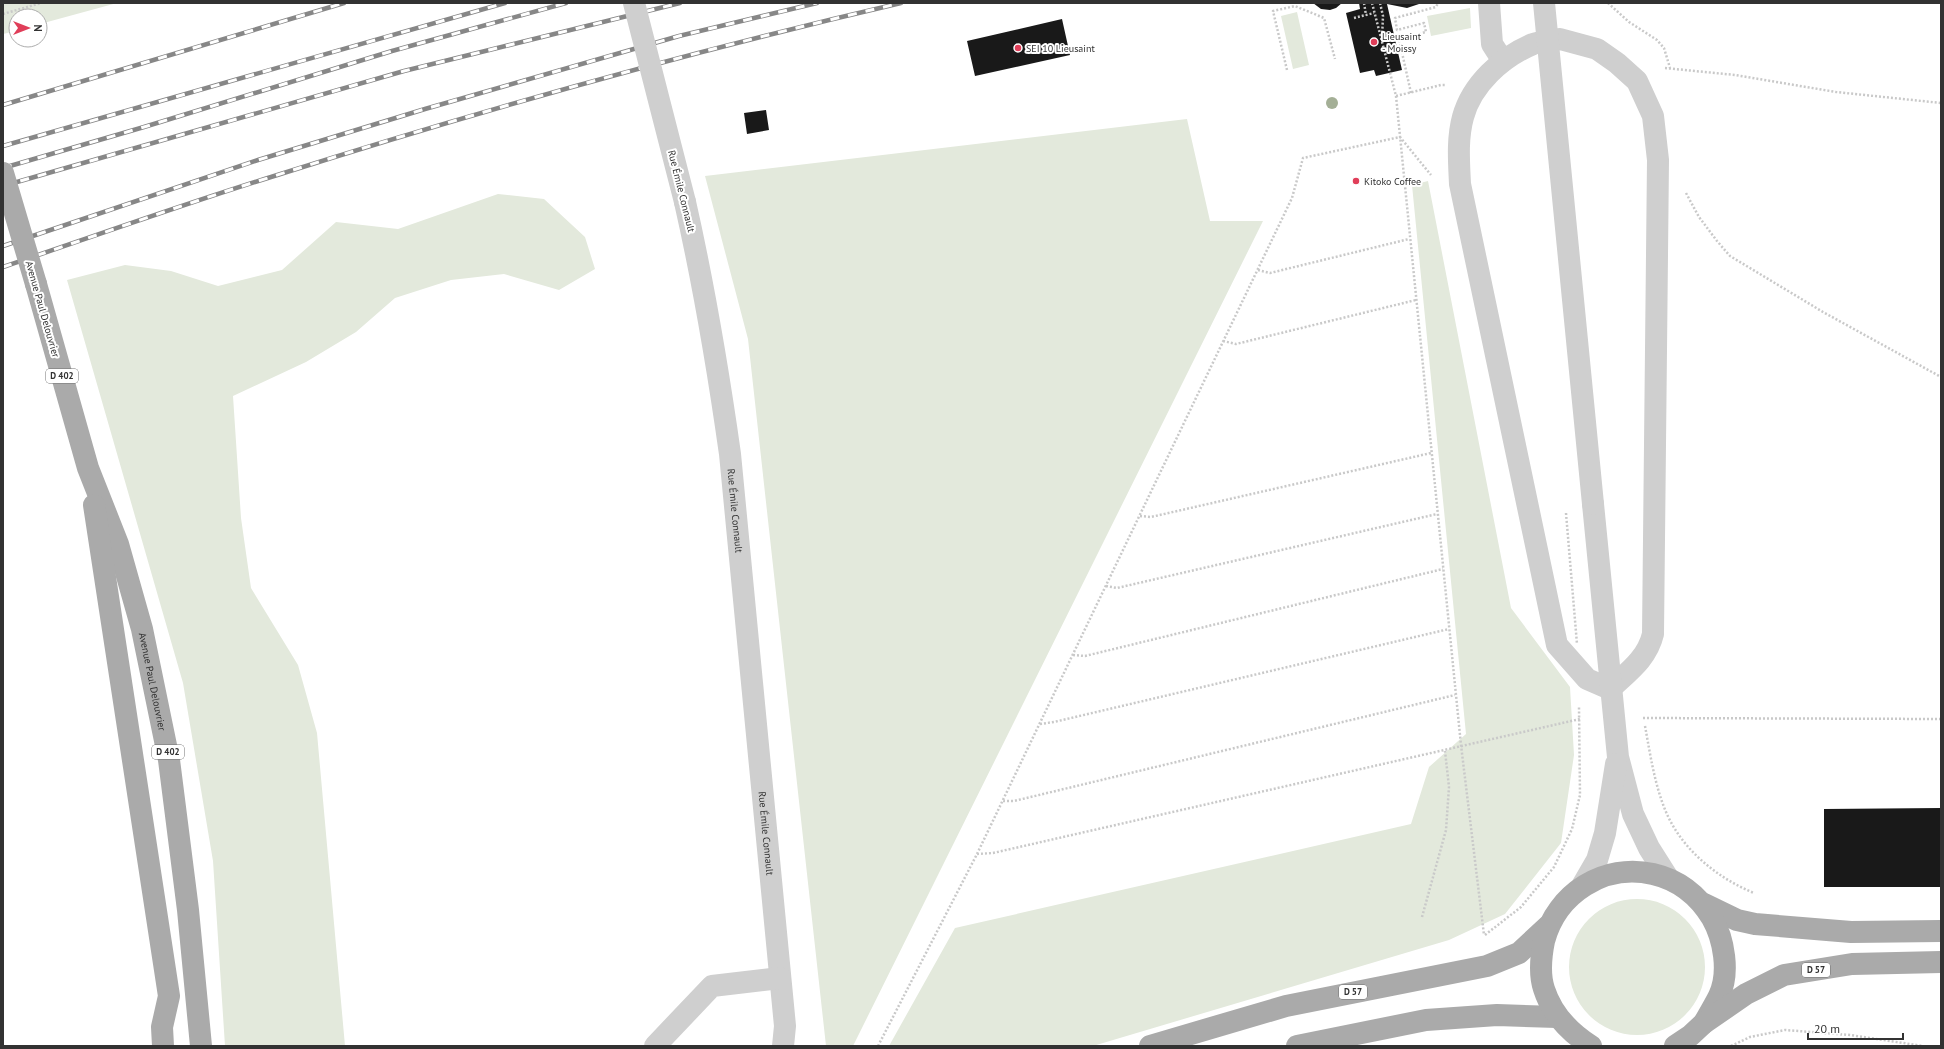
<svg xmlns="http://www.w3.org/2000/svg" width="1944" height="1049" viewBox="0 0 1944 1049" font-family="'PT Sans',sans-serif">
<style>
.green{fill:#e3e9dc}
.building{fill:#191919}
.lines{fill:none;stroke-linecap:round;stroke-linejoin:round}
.path{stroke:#c9c9c9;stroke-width:2.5;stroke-dasharray:2 2;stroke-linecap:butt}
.minor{stroke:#cfcfcf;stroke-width:22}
.major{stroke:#aaa;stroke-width:22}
.rail-casing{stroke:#878787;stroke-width:4.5}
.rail{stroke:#fff;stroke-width:3;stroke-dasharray:9;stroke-linecap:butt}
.path-bridge{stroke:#c9c9c9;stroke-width:2.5;stroke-dasharray:2 2;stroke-linecap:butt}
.minor-bridge{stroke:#cfcfcf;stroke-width:22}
.major-bridge{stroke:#aaa;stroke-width:22}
.tree{fill:#a4af96}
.poi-dot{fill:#e03e59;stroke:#fff;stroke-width:1.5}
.labels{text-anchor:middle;stroke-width:4;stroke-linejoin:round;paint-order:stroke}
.shield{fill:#fff;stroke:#707070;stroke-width:1}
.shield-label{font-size:9px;font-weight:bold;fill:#323232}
.poi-label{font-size:10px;fill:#323232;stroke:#fff;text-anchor:start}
.street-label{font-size:10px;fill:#323232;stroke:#fff}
</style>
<rect width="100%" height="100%" fill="#fff"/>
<path class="green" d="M3,3H117L40,24V16H16V31L3,34Z
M1470,8L1471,28L1431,36L1427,16Z
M1297,12L1309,65L1293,69L1281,16Z
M1187,119L1210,221H1263L853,1046H826L748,339L705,176Z
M1428,181L1511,608L1570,687L1574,755L1561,843L1505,914L1449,940L1093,1046H889L955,928L1411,824L1429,767L1466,734L1412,185Z
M498,194L544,199L585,237L595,269L559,290L504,274L451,280L395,298L356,332L306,362L233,396L241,518L251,588L298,665L317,733L345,1046H225L213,861L183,683L67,280L125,265L171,271L218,286L282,270L336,222L398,229Z
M1569 967a68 68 0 1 1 136 0a68 68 0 1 1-136 0Z"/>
<path class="building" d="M1313,3H1342L1336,8L1330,10L1321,9Z
M1359,3H1422L1407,8L1387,4L1402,70L1376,76L1374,70L1360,73L1346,13L1360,9Z
M1062,19L1070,55L975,76L967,41Z
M766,110L769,130L747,134L744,113Z
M1941,808V887H1824V809Z"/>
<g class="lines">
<path class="path" d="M1364,3L1366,15
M1372,3L1396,96L1461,745L1484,935
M1380,3L1383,16L1382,38
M1608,3L1629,22L1657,40L1664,48L1670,68
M3,14L41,3
M1354,18L1374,13
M1665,68L1735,75L1836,92L1941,103
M1287,70L1273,11L1295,6L1324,18L1335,59
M1411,93L1399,39L1426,32L1424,23L1397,30L1395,18L1436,7L1438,3
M1396,96L1441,85H1446
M1686,193L1699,217L1717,241L1730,256L1823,312L1941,377
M1258,270L1270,273L1409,239
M1223,341L1236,344L1416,300
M1140,516L1151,517L1431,453
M1106,586L1117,588L1437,514
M1073,655L1085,656L1443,569
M1643,718L1941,719
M1040,724L1054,722L1449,629
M1645,726C1650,753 1654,781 1664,807C1679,847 1715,877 1754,893
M1003,801H1014L1455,695
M977,854L993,853L1580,719
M1422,917L1446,830L1449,787L1445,751
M1485,935L1521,907L1554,867L1572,829L1580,795L1579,707
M878,1046L977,854L1292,198L1303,158L1400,137L1431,175
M1731,1046L1750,1037L1785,1030L1850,1035L1923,1046"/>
<g class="minor">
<path d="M1489,3L1492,44L1503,61"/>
<path d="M1560,39L1597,49L1617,63L1637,81L1653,116L1658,160L1653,634C1647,659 1628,672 1610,689L1587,679L1557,645L1460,184C1459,162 1457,139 1463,117C1472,84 1502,57 1533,44C1541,41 1552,41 1560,39Z"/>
<path id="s1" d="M685,202C704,286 718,369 730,454L785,1026L783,1046"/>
<path d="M1593,504L1618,757L1633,814L1649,848L1668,878"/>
<path d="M1582,886L1597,860L1605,833L1616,764"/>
<path d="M655,1046L712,986L780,978"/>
</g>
<g class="major">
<path id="s2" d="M36,284L88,468L118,544L142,629L169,760L188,910L201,1046"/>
<path d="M94,505L169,996L162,1027L163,1046"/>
<path d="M1704,904L1737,920L1755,924L1851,932L1941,931"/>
<path d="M1150,1046L1286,1006L1487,966L1519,953L1548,926"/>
<path d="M1297,1046L1426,1020L1497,1015L1557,1017"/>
<path d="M1591,1046C1569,1032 1552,1014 1544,989C1539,974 1541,956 1544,941C1557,893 1604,863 1653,874C1679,880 1698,895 1712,918C1724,939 1730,973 1719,996C1714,1006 1709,1014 1704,1023"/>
<path d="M1675,1046L1690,1036L1704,1023L1746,994L1784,975L1852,964L1941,962"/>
</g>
<g class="rail-casing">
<path id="rail" d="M3,105L344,3
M3,146L505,3
M3,168L144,127L392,51L566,3
M3,186L404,71L680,3
M3,246L258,160L425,109L679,36L817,3
M3,267C92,237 181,205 271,177C478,111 689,52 901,3"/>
</g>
<use href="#rail" class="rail"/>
<path class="path-bridge" d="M1566,513L1577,644"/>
<path class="minor-bridge" d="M634,3L685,202
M1544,3L1593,504"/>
<path class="major-bridge" d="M3,173L36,284"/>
</g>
<circle class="tree" cx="1332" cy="103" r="6"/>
<g class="poi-dot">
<circle cx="1374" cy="42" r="4"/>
<circle cx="1018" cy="48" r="4"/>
<circle cx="1356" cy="181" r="4"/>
</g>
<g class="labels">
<g class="shield">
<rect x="46" y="369" width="32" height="14" rx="3"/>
<rect x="152" y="745" width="32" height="14" rx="3"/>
<rect x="1802" y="963" width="28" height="14" rx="3"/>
<rect x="1339" y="985" width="28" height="14" rx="3"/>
</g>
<g class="shield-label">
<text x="62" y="379">D 402</text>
<text x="168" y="755">D 402</text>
<text x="1816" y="973">D 57</text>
<text x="1353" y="995">D 57</text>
</g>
<g class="poi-label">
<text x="1382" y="40">Lieusaint<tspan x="1382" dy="12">- Moissy</tspan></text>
<text x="1026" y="52">SEI 10 Lieusaint</text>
<text x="1364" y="185">Kitoko Coffee</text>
</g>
<g class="street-label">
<text transform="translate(682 191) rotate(76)" y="4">Rue Émile Connault</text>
<text transform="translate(43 309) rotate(74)" y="4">Avenue Paul Delouvrier</text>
<text dy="4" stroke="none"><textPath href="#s1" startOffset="313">Rue Émile Connault</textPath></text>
<text dy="4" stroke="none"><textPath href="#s2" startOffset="415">Avenue Paul Delouvrier</textPath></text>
<text dy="4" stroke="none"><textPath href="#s1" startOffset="637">Rue Émile Connault</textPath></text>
</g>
</g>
<rect width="1944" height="1049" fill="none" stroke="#323232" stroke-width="8"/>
<g transform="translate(28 28) rotate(90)"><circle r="19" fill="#ffffff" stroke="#adadad"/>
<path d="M0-3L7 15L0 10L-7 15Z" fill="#e03e59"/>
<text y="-6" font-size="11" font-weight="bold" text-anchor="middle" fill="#323232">N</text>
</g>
<path d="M1808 1033v6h95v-6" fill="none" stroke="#323232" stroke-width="2"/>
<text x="1814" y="1033" font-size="12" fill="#323232" stroke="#ffffff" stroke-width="3" paint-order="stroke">20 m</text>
</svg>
